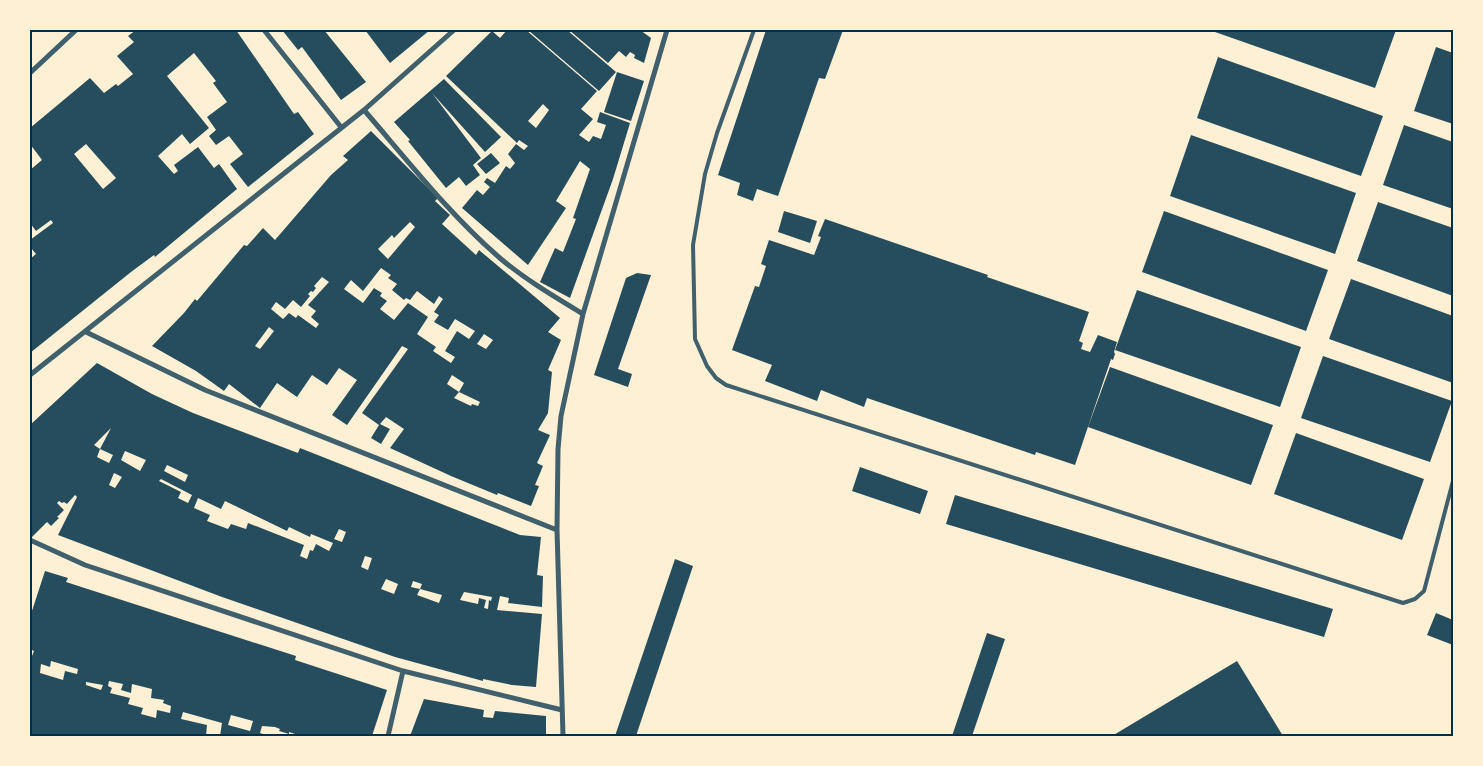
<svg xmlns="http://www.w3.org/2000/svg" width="1483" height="766" viewBox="0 0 1483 766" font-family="Raleway,sans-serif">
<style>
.building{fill:#264d5e;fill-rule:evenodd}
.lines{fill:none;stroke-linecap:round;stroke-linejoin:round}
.service{stroke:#3f606c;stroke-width:4}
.minor{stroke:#3f606c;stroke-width:5}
.neatline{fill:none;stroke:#003049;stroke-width:2}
</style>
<rect width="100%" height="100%" fill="#fdf0d5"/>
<path class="building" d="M136,30H236L294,114L298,112L314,134L248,187L230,164L243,154L229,136L216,145L209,136L216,130L207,117L227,102L213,83L216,81L194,53L167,76L209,128L190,144L182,134L158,156L174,174L178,171L174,165L198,147L214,168L219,164L237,189L155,257L154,255L131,272L30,353V259L36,254L31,248L30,249V240L53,223L51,220L36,231L30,223V170L42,160L30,144V128L90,78L104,93L116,84L118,86L133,74L117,56L134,42L128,36ZM86,144L116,178L103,189L74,154Z
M282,30H324L366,82L341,100L302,47L298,50Z
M365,30H430L390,63Z
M507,30H526L597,91L581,109L593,119L579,135L589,142L593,136L601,139L606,125L597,122L600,112L630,123L613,179L570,298L540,282L555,248L563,252L576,219L573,218L590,169L580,161L556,201L566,208L528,265L462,208L477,190L483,195L490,187L484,182L487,178L495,183L506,166L510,169L515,163L508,154L516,144L524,150L528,146L519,140L517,143L446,76L492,31L500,38ZM543,104L549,110L536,128L528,121Z
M528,30H567L616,72L599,91Z
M569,30H640L651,38L644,63L634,58L635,55L630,52L626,57L619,51L608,63Z
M766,30H843L825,79L819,78L778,196L757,189L753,201L737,195L740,183L718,175Z
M1216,30H1396L1375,88L1215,32Z
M1436,47L1453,53V124L1414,111Z
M1218,57L1383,116L1361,176L1197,118Z
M617,72L644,81L631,121L604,112Z
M444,79L501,137L485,152L432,93L481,158L473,165L480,175L466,186L459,177L446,188L408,141L410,140L394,122Z
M1404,125L1453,142V209L1383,185Z
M371,131L438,198L435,201L450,215L442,224L476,255L479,250L560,318L548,332L561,340L548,370L552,372L548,413L538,430L550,435L537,463L543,466L535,485L539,486L531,506L498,493L497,495L451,476L390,448L404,429L386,417L380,424L390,429L381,444L371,438L379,425L362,413L408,349L402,346L347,425L332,415L357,380L339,368L327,385L312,375L297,397L277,383L260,408L229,384L224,391L196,371L152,346L184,313L195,299L197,301L244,245L247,246L263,228L275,240L331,175L348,160L343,156ZM410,222L415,227L388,259L378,249L392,235L394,238ZM381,268L391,275L388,278L397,284L392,290L404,300L406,298L410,300L417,291L434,304L439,296L443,299L434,312L439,315L434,322L448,330L455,319L475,331L469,339L457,331L445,351L455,357L451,363L433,351L436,347L417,334L428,317L408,303L394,320L380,309L387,301L380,296L382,293L374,288L363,303L344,289L351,280L363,291ZM322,277L329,282L308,305L316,311L311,317L319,324L316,328L298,315L296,318L289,313L283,319L271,309L276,302L285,309L293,300L301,307L310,296L308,294L311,291L313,292L316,288L314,286ZM269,327L274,331L260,349L255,346ZM484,334L493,340L486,349L477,344ZM452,375L464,383L459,392L447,384ZM459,392L480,402L478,406L472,404L471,406L454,398Z
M1191,135L1356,193L1335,254L1170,196Z
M491,153L500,163L486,174L477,164Z
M1378,202L1453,228V296L1357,261Z
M784,211L817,221L810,243L778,232Z
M1164,211L1328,270L1306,331L1142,272Z
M825,219L988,275L987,277L1089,312L1079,341L1083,343L1081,349L1090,352L1098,335L1117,342L1114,352L1115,354L1113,360L1111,359L1075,465L1036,452L1035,455L867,398L864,407L821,390L817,401L765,381L772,365L732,350L755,286L759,287L766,266L761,264L769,240L814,255L821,237L818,236Z
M637,273L651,275L618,369L632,374L628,387L594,375L626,278Z
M1351,279L1453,316V383L1329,339Z
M1137,290L1301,347L1280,407L1115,350Z
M1323,356L1452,401L1430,462L1301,418Z
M97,363L152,394L193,413L298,453L300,448L520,535L541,537L537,575L543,576L542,607L508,603L509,598L500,596L497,610L542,614L536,687L512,685L483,679V681L395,657L222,597L58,535L77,497L75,495L67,504L64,502L62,503L59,501L57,503L64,510L57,517L59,518L51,526L47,522L30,539V425ZM111,428L100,449L94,445ZM100,449L113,455L109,463L97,457ZM125,451L146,460L140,471L121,460ZM167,465L188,475L185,482L164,471ZM114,473L122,477L115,488L109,485ZM161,479L192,495L188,503L178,498L181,492L159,481ZM198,498L221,509L225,501L287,531L289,527L310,537L311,534L333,543L329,551L316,544L313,551L310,550L307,559L300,556L304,545L248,523L246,529L231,524L228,529L207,521L210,515L194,508ZM339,529L346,532L342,542L334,539ZM365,556L372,558L368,570L361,567ZM386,579L398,584L394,594L381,589ZM413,581L422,584L420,589L442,595L439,603L417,595L420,589L411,587ZM464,592L492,597L491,601L489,600L488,609L484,608L486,600L479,598L478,604L460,600Z
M1110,367L1273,425L1251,485L1088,427Z
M1296,433L1424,479L1402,540L1274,494Z
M860,467L928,491L920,514L852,491Z
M955,495L1333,609L1324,637L946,524Z
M675,559L693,566L636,736H615Z
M45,571L68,578L66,582L296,656L295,660L387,690L372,736H301L289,732V734L279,731L280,729L275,727L262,726L260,733L268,736H220L222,723L183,712L181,719L207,725L206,736H30V661L34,651L30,649V617ZM51,661L78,669L77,674L65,671L63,680L40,673L41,664L50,667ZM109,681L123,684L121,690L131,693L132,684L152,689L151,698L164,700L163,703L171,706L170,713L157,710L156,718L141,714L143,708L128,704L130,698L110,693L112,688L108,686ZM86,682L103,685L101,690L86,685ZM231,715L253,721L250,731L228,725Z
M1436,613L1453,620V645L1427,635Z
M987,633L1005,639L972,736H952Z
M1237,661L1283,736H1112Z
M424,699L484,710L483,717L493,718L495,711L546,716V736H410Z"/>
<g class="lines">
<path class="service" d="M754,30L717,133L705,174L693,245L695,339L707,366L716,378L726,385L1403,603L1415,599L1424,591L1453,481"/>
<path class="minor" d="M264,30L341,127
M30,73L76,30
M364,110C408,161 450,215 501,259C526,280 555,297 583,314
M86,332L205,390L557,530
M30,375L364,110L454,30
M30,540L85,565L403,671L562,710
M388,736L403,671
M563,736L557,530L558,449L561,416L583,314L667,30"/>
</g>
<rect width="1483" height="766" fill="none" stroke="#fdf0d5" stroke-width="62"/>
<rect x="31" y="31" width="1421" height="704" class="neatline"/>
</svg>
